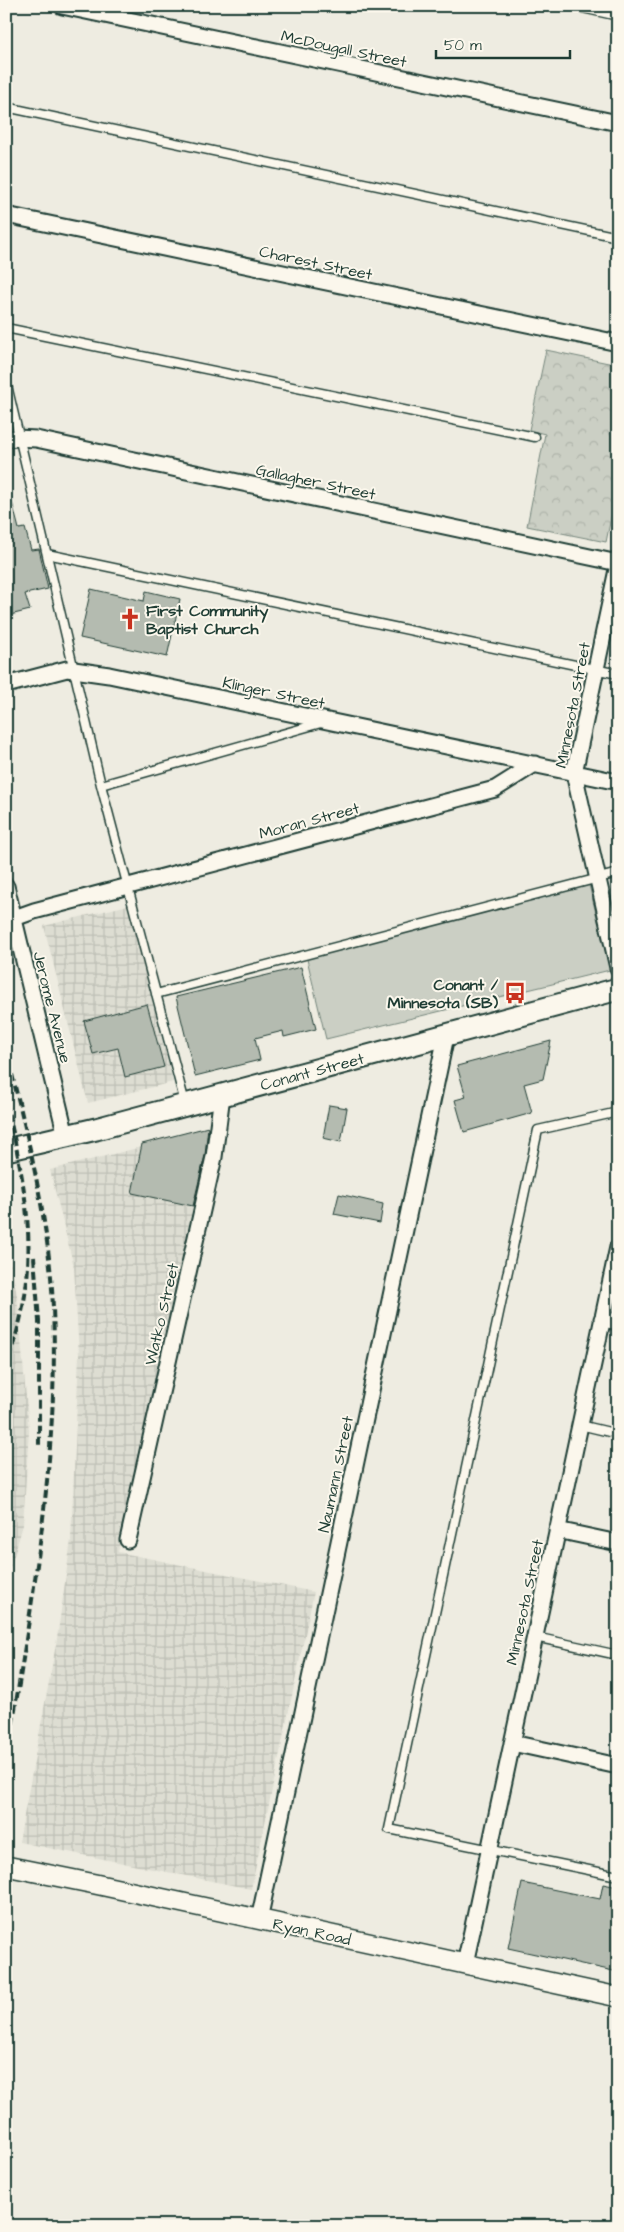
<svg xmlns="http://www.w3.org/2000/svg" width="624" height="2232" viewBox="0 0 624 2232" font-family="'Architects Daughter',sans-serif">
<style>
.industrial{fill:url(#industrial-grid)}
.green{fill:#cbcfc4;stroke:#75867c}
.forest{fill:url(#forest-crowns);stroke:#75867c}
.building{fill:#b4bbb0;stroke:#1f3d34}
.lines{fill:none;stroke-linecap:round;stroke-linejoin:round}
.service-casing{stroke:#1f3d34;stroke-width:11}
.minor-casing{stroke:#1f3d34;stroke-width:19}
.tertiary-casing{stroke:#1f3d34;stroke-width:22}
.secondary-casing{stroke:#1f3d34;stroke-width:25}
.service{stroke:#fbf7ec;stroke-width:8}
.minor{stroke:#fbf7ec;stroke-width:15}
.tertiary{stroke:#fbf7ec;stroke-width:19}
.secondary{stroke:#fbf7ec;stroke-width:21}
.rail{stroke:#1f3d34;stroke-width:4;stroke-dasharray:8 4;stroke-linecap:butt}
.labels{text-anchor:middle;stroke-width:4;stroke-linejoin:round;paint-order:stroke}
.street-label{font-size:16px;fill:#1f3d34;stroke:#fbf7ec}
.poi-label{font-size:16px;font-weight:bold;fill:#1f3d34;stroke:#fbf7ec;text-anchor:start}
</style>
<defs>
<pattern id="industrial-grid" width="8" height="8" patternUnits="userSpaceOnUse" patternTransform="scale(1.25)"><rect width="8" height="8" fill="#ddddd2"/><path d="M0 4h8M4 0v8" fill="none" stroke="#bdbfb5"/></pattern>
<pattern id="forest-crowns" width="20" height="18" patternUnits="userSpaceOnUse" patternTransform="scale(1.25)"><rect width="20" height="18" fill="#cbcfc4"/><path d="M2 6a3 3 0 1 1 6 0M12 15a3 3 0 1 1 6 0" fill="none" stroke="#aeb3a9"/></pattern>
</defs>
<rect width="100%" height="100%" fill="#eeece1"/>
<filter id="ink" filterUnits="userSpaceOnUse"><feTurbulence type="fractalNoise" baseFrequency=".02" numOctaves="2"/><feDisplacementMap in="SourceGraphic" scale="10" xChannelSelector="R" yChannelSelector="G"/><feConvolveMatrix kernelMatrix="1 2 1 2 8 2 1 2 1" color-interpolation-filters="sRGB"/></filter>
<g filter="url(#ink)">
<path class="industrial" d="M128,905L173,1082L88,1103L44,926Z
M213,1129L118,1552L314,1592L251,1889L19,1842L57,1639L71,1540L79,1355L74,1267L50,1170Z
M6,1239L17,1295L29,1431L23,1525L6,1583Z"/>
<path class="green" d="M589,885L610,970L326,1039L306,955Z"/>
<path class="forest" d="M546,350L618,365V484L606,542L527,526L545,434L529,430Z"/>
<path class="building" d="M6,498H11L19,529L25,528L31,550L39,549L48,589L25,594L30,610L6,616Z
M91,589L144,601L146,591L180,599L167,657L80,638Z
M301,967L316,1029L284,1037L283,1031L255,1038L260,1060L195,1076L176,997Z
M147,1004L164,1067L125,1077L118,1048L93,1054L84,1021Z
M551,1041L543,1079L524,1084L532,1113L464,1132L455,1100L466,1097L457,1066Z
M329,1105L347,1108L341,1142L323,1138Z
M208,1127L205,1155L193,1206L132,1193L142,1144Z
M339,1194L383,1204L380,1223L334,1214Z
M522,1883L600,1899L603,1884L618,1887V1972L508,1948Z"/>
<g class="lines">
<g class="service-casing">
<path id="service" d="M573,6L618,16
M6,107L618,237
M6,328L535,437
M6,381L101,785L185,1103
M47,554L618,674
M101,785L321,723
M156,994L618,873
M618,1112L538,1130L389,1829L618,1876
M580,1425L618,1434
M535,1637L618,1655"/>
</g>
<g class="minor-casing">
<path id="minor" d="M62,6L618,123
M6,215L618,343
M6,439L17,438L36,439L618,563
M618,565L574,773L618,968
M6,685L67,669L109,675L618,782
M6,886L66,1136
M6,921L34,911L495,789L535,764
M602,1319L618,1322
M557,1530L618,1543
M128,1540L214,1157L222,1095
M512,1743L618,1766
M259,1920L446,1036
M465,1964L618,1247"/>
</g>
<g class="tertiary-casing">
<path id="tertiary" d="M6,1866L95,1884L618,1997"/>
</g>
<g class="secondary-casing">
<path id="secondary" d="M6,1150L96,1129L618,989"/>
</g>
<use href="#service" class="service"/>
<use href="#minor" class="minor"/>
<use href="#tertiary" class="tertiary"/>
<use href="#secondary" class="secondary"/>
<path class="rail" d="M6,1051C26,1129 46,1208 52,1289C62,1449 30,1608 6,1767
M6,1102C28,1196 43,1271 6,1364
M34,1257L39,1321V1448"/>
</g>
</g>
<defs>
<g id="church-bare" transform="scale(1.725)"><path d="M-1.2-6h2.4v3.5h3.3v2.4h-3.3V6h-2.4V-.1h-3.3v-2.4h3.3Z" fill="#c8321e" stroke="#fbf7ec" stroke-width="2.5" paint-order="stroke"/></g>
<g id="bus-bare" transform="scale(1.725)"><path d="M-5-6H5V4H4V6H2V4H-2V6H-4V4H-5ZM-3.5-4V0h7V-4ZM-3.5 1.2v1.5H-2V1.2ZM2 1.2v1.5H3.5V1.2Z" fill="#c8321e" stroke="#fbf7ec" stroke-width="2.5" paint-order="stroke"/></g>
</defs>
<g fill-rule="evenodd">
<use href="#church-bare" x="130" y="619"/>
<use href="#bus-bare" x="515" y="993"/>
</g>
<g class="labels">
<g class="street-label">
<text transform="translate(344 48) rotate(12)" y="6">McDougall Street</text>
<text transform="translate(316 262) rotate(12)" y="6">Charest Street</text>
<text transform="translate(316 481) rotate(12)" y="6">Gallagher Street</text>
<text transform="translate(274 692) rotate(12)" y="6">Klinger Street</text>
<text transform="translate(572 705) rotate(-79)" y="6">Minnesota Street</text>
<text transform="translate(309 820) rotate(-15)" y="6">Moran Street</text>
<text transform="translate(53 1007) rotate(76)" y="6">Jerome Avenue</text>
<text transform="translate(312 1071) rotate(-15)" y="6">Conant Street</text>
<text transform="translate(161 1314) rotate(-77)" y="6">Watko Street</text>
<text transform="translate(335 1474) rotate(-78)" y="6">Naumann Street</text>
<text transform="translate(524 1602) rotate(-78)" y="6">Minnesota Street</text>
<text transform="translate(312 1931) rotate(12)" y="6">Ryan Road</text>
</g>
<g class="poi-label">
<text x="146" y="616">First Community<tspan x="146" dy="18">Baptist Church</tspan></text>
<text x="498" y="990" text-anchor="end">Conant /<tspan x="498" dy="18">Minnesota (SB)</tspan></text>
</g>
</g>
<rect width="624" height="2232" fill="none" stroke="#fbf7ec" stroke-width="25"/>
<rect x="12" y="12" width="599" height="2207" fill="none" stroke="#1f3d34" stroke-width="2" filter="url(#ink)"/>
<path d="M436 50v8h134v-8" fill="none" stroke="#1f3d34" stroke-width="2.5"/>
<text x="444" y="50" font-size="15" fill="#1f3d34" stroke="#fbf7ec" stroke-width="4" paint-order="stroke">50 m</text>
</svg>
